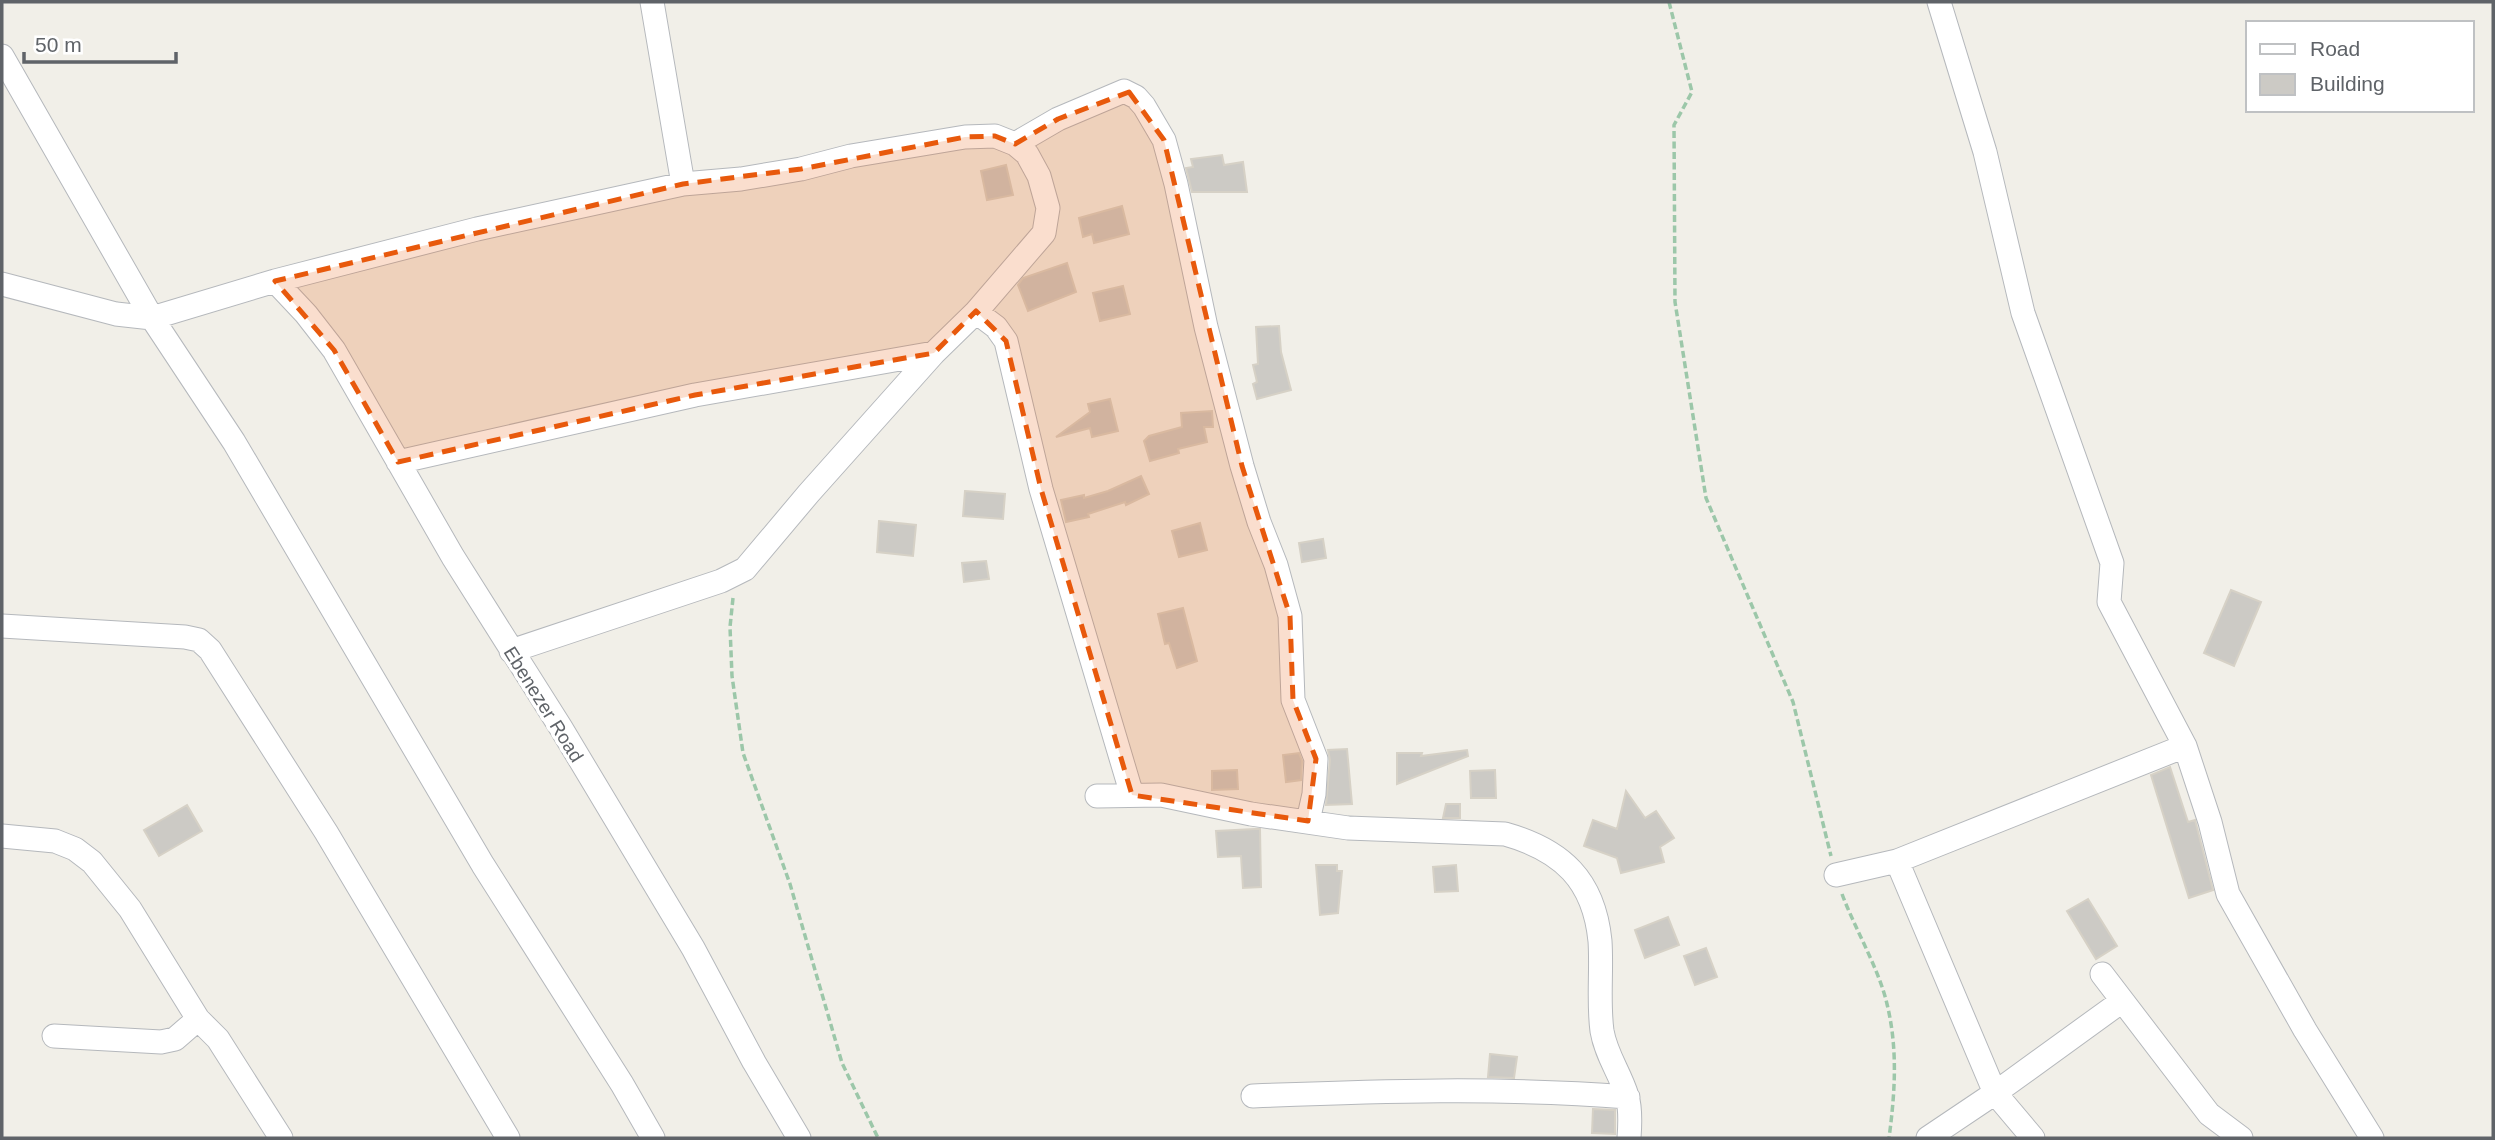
<svg xmlns="http://www.w3.org/2000/svg" width="2495" height="1140" viewBox="0 0 2495 1140" font-family="Arial,sans-serif">
<style>
.building{fill:#cccac5;stroke:#d6d1c6;stroke-width:2}
.lines{fill:none;stroke-linecap:round;stroke-linejoin:round}
.minor-casing{stroke:#b5b8bc;stroke-width:25}
.path{stroke:#9cc7a9;stroke-width:3.5;stroke-dasharray:7 3.5;stroke-linecap:butt}
.minor{stroke:#fff;stroke-width:23}
.marked{fill:#e8590c;fill-opacity:0.2;stroke:#e8590c;stroke-width:5;stroke-dasharray:14 9;stroke-linejoin:round}
.labels{text-anchor:middle;stroke-width:7;stroke-linejoin:round;paint-order:stroke}
.street-label{font-size:19px;fill:#5f6368;stroke:#fff}
</style>
<rect width="100%" height="100%" fill="#f1efe8"/>
<path class="building" d="M1222,155L1224,165L1243,162L1247,192H1192L1186,168L1193,167L1191,159Z
M1006,165L1013,195L987,200L981,171Z
M1122,206L1129,234L1094,243L1092,234L1083,237L1079,218Z
M1067,263L1076,292L1028,311L1018,285L1023,278Z
M1123,286L1130,314L1100,321L1093,293Z
M1279,326L1281,352L1291,390L1257,399L1253,384L1257,382L1253,365L1258,364L1256,327Z
M1110,399L1118,431L1092,437L1090,428L1056,437L1090,412L1088,404Z
M1212,411L1213,427H1204L1207,442L1178,449L1179,453L1150,461L1144,441L1149,436L1182,427L1181,413Z
M1141,476L1149,494L1126,505L1125,502L1088,514L1089,517L1066,522L1061,500L1084,495V498L1108,491Z
M965,491L1005,494L1003,519L963,516Z
M879,521L916,525L913,556L877,552Z
M1200,523L1207,550L1179,557L1172,531Z
M1323,539L1326,558L1302,562L1299,543Z
M986,561L989,579L964,582L962,563Z
M2231,590L2261,602L2234,666L2204,653Z
M1183,608L1197,661L1177,668L1169,643L1165,644L1158,614Z
M1347,749L1352,804L1326,805L1330,760L1328,750Z
M1467,750L1468,756L1397,784V753H1422L1421,756Z
M1299,753L1302,761L1301,780L1286,782L1283,755Z
M2170,767L2188,822L2195,820L2213,890L2189,898L2151,775Z
M1237,770L1238,789L1212,790V771Z
M1495,770L1496,798H1471L1470,771Z
M1626,791L1645,818L1656,811L1674,838L1660,847L1664,862L1621,873L1617,858L1584,846L1593,820L1617,829Z
M1446,804H1460V818H1443Z
M187,805L202,831L159,856L144,830Z
M1255,829H1260L1261,887L1243,888L1241,856L1218,857L1216,831Z
M1316,865H1337V871H1342L1338,913L1320,915Z
M1456,865L1458,891L1435,892L1433,867Z
M2088,899L2117,946L2096,959L2067,911Z
M1668,917L1679,945L1645,958L1635,930Z
M1706,948L1717,977L1695,985L1684,956Z
M1490,1054L1517,1057L1514,1078L1488,1077Z
M1593,1109L1615,1110V1134L1592,1133Z"/>
<g class="lines">
<g class="minor-casing">
<path id="minor" d="M652,2L683,184
M1939,2L1985,152L2023,313L2112,563L2109,602L2185,746L2210,822L2228,894L2305,1030L2372,1138
M2,56L152,318L234,442L483,865L622,1084L653,1138
M1015,144L1058,119L1124,91L1136,97L1144,106L1164,140L1176,184L1206,327L1242,466L1259,522L1276,565L1290,616L1293,700L1316,759L1314,794L1308,821
M275,281L306,314L334,350L453,557L561,728L693,948L754,1062L799,1138
M2,284L116,314L152,318L275,281L477,229L683,184L741,179L801,169L851,156L965,137L995,136L1015,144L1027,154L1039,176L1048,208L1044,233L976,312L934,353L809,493L745,569L721,581L511,651
M976,312L996,327L1006,341L1041,489L1132,795
M398,462L695,395L934,353
M2,626L185,637L199,640L210,650L326,832L508,1138
M1097,796L1161,795L1251,814L1348,828L1505,834C1562,850 1594,880 1600,941C1602,971 1598,1001 1602,1031C1606,1055 1620,1073 1627,1096C1631,1109 1630,1125 1629,1138
M2,836L55,841L75,849L92,862L130,909L198,1019L218,1039L281,1138
M1897,861L1995,1093L2033,1138
M1836,875L1897,861L2185,746
M2102,974L2209,1114L2241,1138
M54,1036L161,1042L175,1039L198,1019
M1253,1096C1378,1091 1503,1087 1628,1097
M1928,1138L1995,1093L2122,1001"/>
</g>
<path class="path" d="M1669,2L1692,92L1674,125L1675,302L1706,498L1793,702L1831,856
M733,598L730,627L732,676L743,753L790,884L842,1063L878,1138
M1842,894C1855,929 1879,969 1887,1004C1898,1049 1895,1093 1889,1138"/>
<use href="#minor" class="minor"/>
</g>
<path class="marked" d="M1129,92L1164,140L1242,466L1290,616L1293,700L1316,759L1308,821L1132,795L1041,489L1006,341L976,311L934,353L695,395L398,462L334,350L275,281L683,184L801,169L965,137L995,136L1015,144L1058,119Z"/>
<g class="labels">
<g class="street-label">
<text transform="translate(544 704) rotate(58)" y="7">Ebenezer Road</text>
</g>
</g>
<rect width="2495" height="1140" fill="none" stroke="#5f6368" stroke-width="7"/>
<rect x="2246" y="21" width="228" height="91" fill="#ffffff" stroke="#bfc1c3" stroke-width="2"/>
<rect x="2260" y="44" width="35" height="10" fill="#ffffff" stroke="#bfc1c3" stroke-width="2"/>
<text x="2310" y="56" font-size="21" fill="#5f6368">Road</text>
<rect x="2260" y="74" width="35" height="21" fill="#cccac5" stroke="#bfc1c3" stroke-width="2"/>
<text x="2310" y="91" font-size="21" fill="#5f6368">Building</text>
<path d="M24 52v10h152v-10" fill="none" stroke="#5f6368" stroke-width="3.5"/>
<text x="35" y="52" font-size="21" fill="#5f6368" stroke="#ffffff" stroke-width="5" paint-order="stroke">50 m</text>
</svg>
